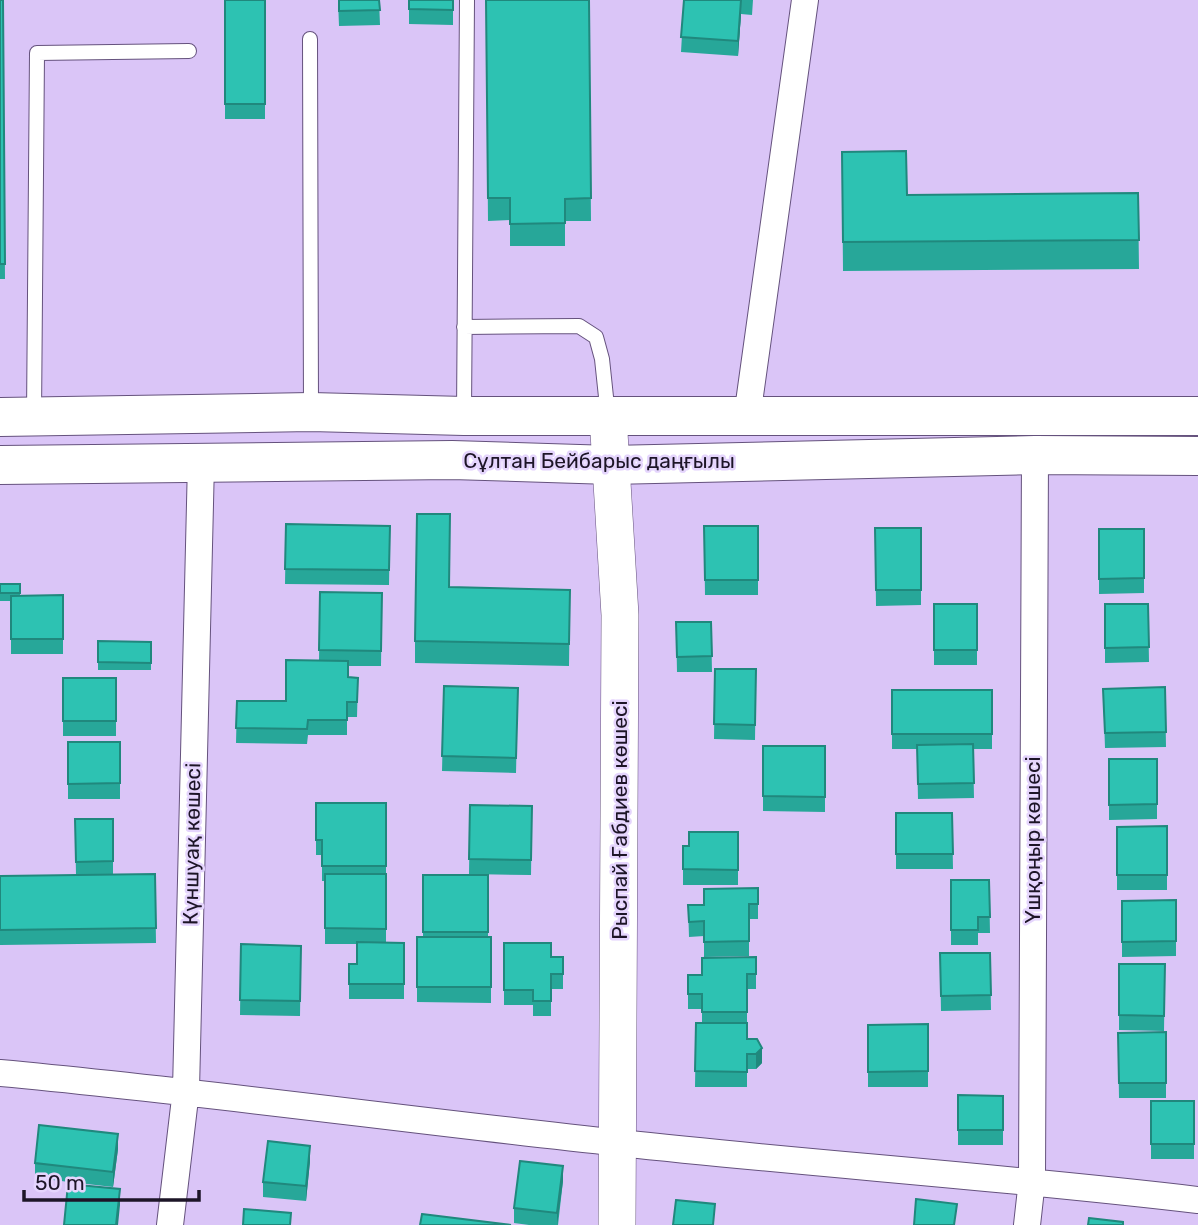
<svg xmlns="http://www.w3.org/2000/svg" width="1198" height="1225" viewBox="0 0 1198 1225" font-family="Rubik,sans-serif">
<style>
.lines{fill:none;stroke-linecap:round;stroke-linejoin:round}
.lane-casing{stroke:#65527d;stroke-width:16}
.street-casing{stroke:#65527d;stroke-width:28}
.secondary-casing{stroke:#65527d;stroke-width:38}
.primary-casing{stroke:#65527d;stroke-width:40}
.lane{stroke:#fff;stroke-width:14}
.street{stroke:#fff;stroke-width:26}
.secondary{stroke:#fff;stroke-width:37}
.primary{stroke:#fff;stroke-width:38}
.wall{fill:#27a799}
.shaded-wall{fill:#20887d}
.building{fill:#2dc2b2;stroke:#20887d;stroke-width:2}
.labels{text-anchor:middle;stroke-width:5;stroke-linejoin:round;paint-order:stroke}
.street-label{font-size:21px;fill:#1d1527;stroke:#e5d5fd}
</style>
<rect width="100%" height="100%" fill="#dac5f7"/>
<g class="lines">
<g class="lane-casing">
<path id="lane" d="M310,39L311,411
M464,327L579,326L596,337L602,359L608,416
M464,414L467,0
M34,416L37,53L189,51"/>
</g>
<g class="street-casing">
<path id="street" d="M747,417L805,0
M0,1073C207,1092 413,1121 620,1143C812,1164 1005,1177 1198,1200
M170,1225L186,1090L201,462
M1027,1225L1032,1180L1035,455"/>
</g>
<g class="secondary-casing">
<path id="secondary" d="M608,416L620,615L617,1225"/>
</g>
<g class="primary-casing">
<path id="primary" d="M0,417L311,412L464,416H1198
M0,465L452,460L611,465L1035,455L1198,456"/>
</g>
<use href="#lane" class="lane"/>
<use href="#street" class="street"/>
<use href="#secondary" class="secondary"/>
<use href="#primary" class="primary"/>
</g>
<path class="wall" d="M0,0H3L5,279H0Z
M225,0H265V119H225Z
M338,0H379L380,25L339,26Z
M409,0H453V25L409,24Z
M486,0H589L591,221H565V246H510V220L488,221Z
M684,0H753L752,15L741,14L738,56L681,52Z
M842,152L907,195L1138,193L1139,269L843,271Z
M286,524L390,526L389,585L285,584Z
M704,526H758V595H705Z
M875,528H921V605L876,606Z
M1099,529H1144V593L1099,594Z
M0,584H20V596L63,595V654H11V601H0Z
M449,587L570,590L569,666L415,663V641Z
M320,592L382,593L381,666H348V677L358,678L357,717H347V735H308L307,744L236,743L237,701H286L319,661Z
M934,604H977V665H934Z
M1105,604H1148L1149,662L1105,663Z
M676,622H711L712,672H677Z
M98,641L151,642V670H98Z
M715,669H756L755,740L714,739Z
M63,678H116V736H63Z
M444,686L518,688L516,773L442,771Z
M1165,687L1166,747L1105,748L1103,689Z
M892,690H992V749H973L974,798L918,799L917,749H892Z
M68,742H120V799H68Z
M763,746H825V812L763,811Z
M1109,759H1157V819L1109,820Z
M316,803H386V943H404V999H349V964H357V944H325V881H322V855H316Z
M470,805L532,806L531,875L469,874Z
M896,813H952L953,869H896Z
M75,819H113V874H155L156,943L0,945V876L76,875Z
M1167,826V890H1117V827Z
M738,832V885H683V846H689Z
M423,875H488V937H491V1003L417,1002V937H423Z
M951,880H989L990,933H978V945H951Z
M758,888V919H749V956L704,957V936L689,937L688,905H704Z
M1176,900V956L1122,957V901Z
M504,943L551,957H563V989H551V1016H533V1005H504Z
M241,944L301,946L300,1016L240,1015Z
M940,953H990L991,1010L941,1011Z
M756,957V989H747V1039L762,1063L756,1069H747V1087H695L696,1023H702V1009H688V990L702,975Z
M1119,964H1165L1164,1031L1119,1030Z
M928,1024V1087H868V1025Z
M1166,1032V1098H1119L1118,1033Z
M958,1095L1003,1096V1145H958Z
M1151,1101H1194V1159H1151Z
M118,1149L113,1187L35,1178V1163Z
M310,1161L306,1201L263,1197V1182Z
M563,1181L558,1225H529L514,1223V1208Z"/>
<path class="shaded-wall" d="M741,0V14L738,56V41Z
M762,1048V1063L756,1069V1054Z
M118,1134V1149L113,1187V1172Z
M310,1146V1161L306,1201V1186Z
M563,1166V1181L557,1225V1213Z
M120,1189V1205L118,1225H116Z"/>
<path class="building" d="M0,0H3L5,264H0Z
M225,0H265V104H225Z
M339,0H379L380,10L339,11Z
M409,0H453V10L409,9Z
M486,0H589L591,198L565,199V223L510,224V198H488Z
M684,0H741L738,41L681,37Z
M906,151L907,195L1138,193L1139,240L843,242L842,152Z
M417,514H450L449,587L570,590L569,644L415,641Z
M286,524L390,526L389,570L285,569Z
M704,526H758V580H705Z
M875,528H921V590H876Z
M1099,529H1144V578L1099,579Z
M0,584H20V593H0Z
M320,592L382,593L381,651L319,650Z
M63,595V639H11V596Z
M934,604H977V650H934Z
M1105,604H1148L1149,647L1105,648Z
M676,622H711L712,656L677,657Z
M98,641L151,642V663L98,662Z
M286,660L348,661V677L358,678L357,702H347V720H308L307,729L236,728L237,701H286Z
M715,669H756L755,725L714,724Z
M63,678H116V721H63Z
M444,686L518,688L516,758L442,756Z
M1165,687L1166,732L1105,733L1103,689Z
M892,690H992V734H892Z
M68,742H120V783L68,784Z
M973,744L974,783L918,784L917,745Z
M763,746H825V797L763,796Z
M1109,759H1157V804L1109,805Z
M316,803H386V866H322V840H316Z
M470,805L532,806L531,860L469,859Z
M896,813H952L953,854H896Z
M75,819H113V861L76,862Z
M1167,826V875H1117V827Z
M689,832H738V870L683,869V846H689Z
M155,874L156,928L0,930V876Z
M325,874H386V929L325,928Z
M423,875H488V932H423Z
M951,880H989L990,917H978V930H951Z
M758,888V904H749V941L704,942V921L689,922L688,905H704V889Z
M1176,900V941L1122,942V901Z
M417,937H491V987H417Z
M357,942L404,943V984H349V964H357Z
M504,943H551V957H563V974H551V1001H533V990H504Z
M241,944L301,946L300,1001L240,1000Z
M940,953H990L991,995L941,996Z
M756,957V974H747V1012H702V994H688V975H702V958Z
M1119,964H1165L1164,1016L1119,1015Z
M696,1023H747V1039H757L762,1048L756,1054H747V1072L695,1071Z
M928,1024V1071L868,1072V1025Z
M1166,1032V1083H1119L1118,1033Z
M958,1095L1003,1096V1130H958Z
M1151,1101H1194V1144H1151Z
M39,1125L118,1134L113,1172L35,1163Z
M268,1141L310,1146L306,1186L263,1182Z
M520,1161L563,1166L557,1213L514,1208Z
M68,1184L120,1189L116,1225H64Z
M916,1199L957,1204L954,1225H914Z
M676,1200L715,1204L713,1225H673Z
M244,1209L291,1213L290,1225H243Z
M422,1214L511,1225H420Z
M1089,1218L1123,1222V1225H1088Z"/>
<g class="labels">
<g class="street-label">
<text x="599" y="468">Сұлтан Бейбарыс даңғылы</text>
<text transform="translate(620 820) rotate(-90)" y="7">Рыспай Ғабдиев көшесі</text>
<text transform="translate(1033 840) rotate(-90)" y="7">Үшқоңыр көшесі</text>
<text transform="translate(192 844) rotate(-89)" y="7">Күншуақ көшесі</text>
</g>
</g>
<path d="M24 1190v10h175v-10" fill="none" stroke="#1d1527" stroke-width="3.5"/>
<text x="35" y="1190" font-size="21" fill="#1d1527" stroke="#e5d5fd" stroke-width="5" paint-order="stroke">50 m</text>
</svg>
